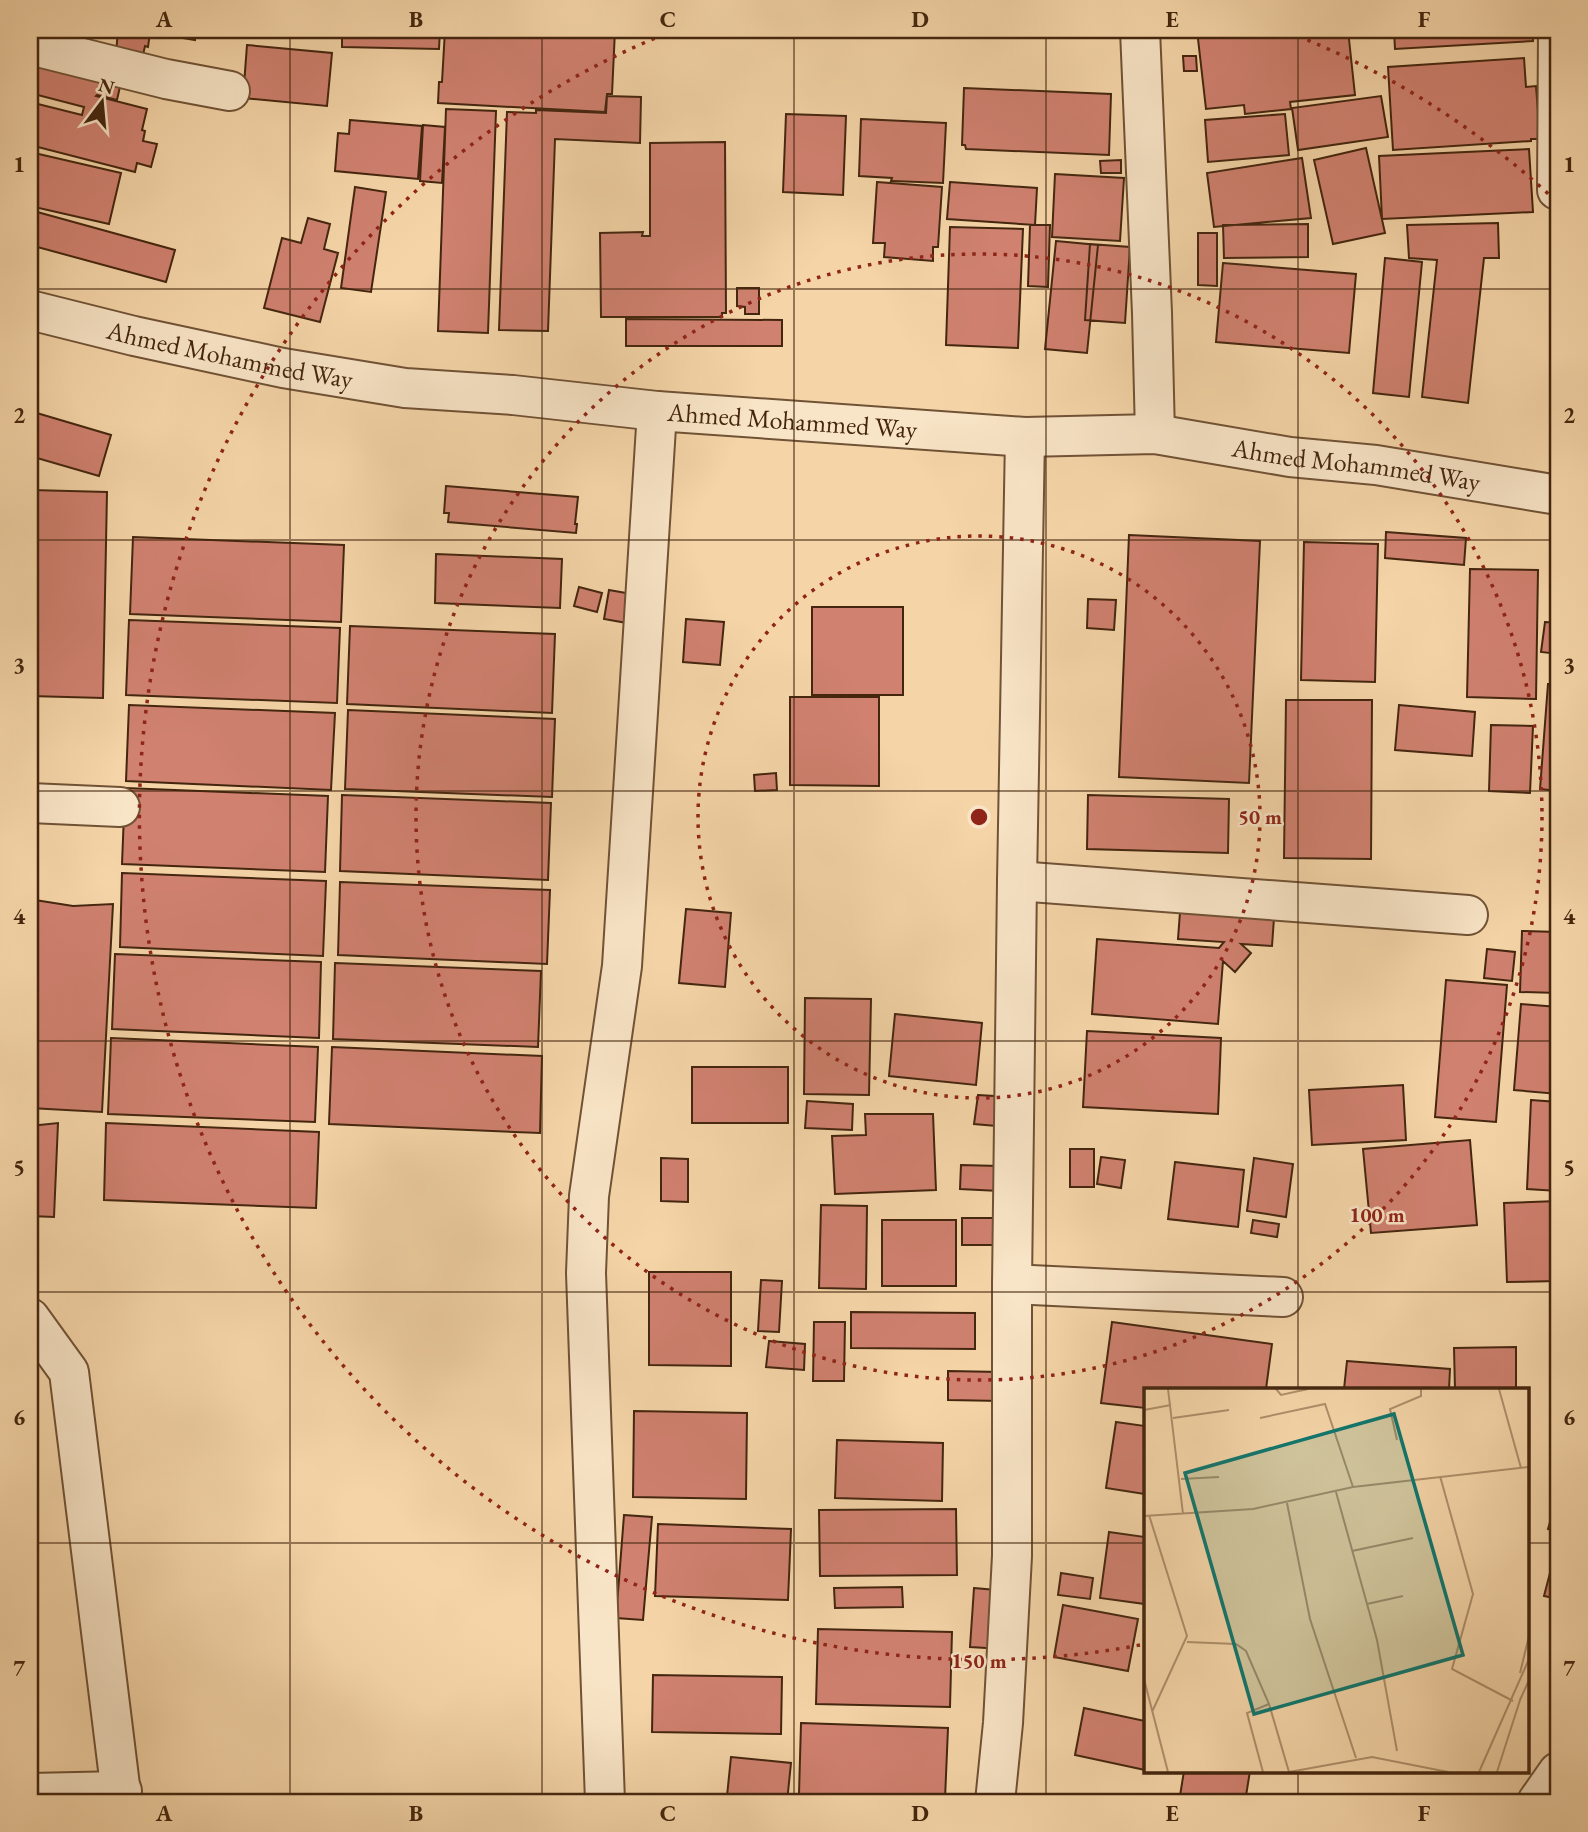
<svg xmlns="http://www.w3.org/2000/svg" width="1588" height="1832" viewBox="0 0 1588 1832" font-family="'EB Garamond',serif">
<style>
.building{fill:#d08170;stroke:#44260f;stroke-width:2}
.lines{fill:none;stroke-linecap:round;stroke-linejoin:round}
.minor-casing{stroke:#705235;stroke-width:42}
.minor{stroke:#f8e4c6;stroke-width:38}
.grid{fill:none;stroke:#44260f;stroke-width:2;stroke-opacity:0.55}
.ring{fill:none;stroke:#8f2418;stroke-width:3.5;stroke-dasharray:3.5 7}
.labels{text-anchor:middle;stroke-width:5;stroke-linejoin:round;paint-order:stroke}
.street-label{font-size:26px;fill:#44260f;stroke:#f8e4c6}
.inset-road{fill:none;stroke:#ae8f6b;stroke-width:2}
.view{fill:#0f766e;fill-opacity:0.15;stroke:#0f766e;stroke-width:3.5}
.inset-edge{fill:none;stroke:#44260f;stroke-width:3.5}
.centre{fill:#8f2418;stroke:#f8e4c6;stroke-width:3.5}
.ring-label{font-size:21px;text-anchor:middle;font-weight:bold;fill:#8f2418;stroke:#f8e4c6;stroke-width:5;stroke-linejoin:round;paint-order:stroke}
.neatline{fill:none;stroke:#44260f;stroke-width:2.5}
.grid-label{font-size:23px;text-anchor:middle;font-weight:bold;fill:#44260f}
</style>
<rect width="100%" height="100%" fill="#f5d5a8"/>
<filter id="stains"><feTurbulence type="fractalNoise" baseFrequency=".00286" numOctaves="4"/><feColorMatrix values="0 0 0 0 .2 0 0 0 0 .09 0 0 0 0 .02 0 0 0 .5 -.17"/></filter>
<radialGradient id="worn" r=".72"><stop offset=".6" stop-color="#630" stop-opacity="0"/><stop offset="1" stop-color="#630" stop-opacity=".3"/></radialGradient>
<path class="building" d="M30,30H91L87,46Z
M118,30H130L150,33L148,47L145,46L142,59L116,54Z
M160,30H196L195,40L159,34Z
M342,30H440L439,49L342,47Z
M445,30H615L612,94H607L605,112L438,103L439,82H442Z
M940,30H1008V33L941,38Z
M1019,30H1090V34L1019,37Z
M1197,30H1348L1355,95L1290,102L1291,109L1245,114L1244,105L1206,109Z
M1394,30H1532L1533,41L1395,49Z
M247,45L332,53L327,106L243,98Z
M1183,56H1196L1197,71H1184Z
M1524,58L1526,87L1536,86L1540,139H1531V141L1393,150L1388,67Z
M30,59L121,82L117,100L97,95L96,96L147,109L142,130L145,131L143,141L157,144L151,167L137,163L135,172L30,145V102L82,115L84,107L30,93Z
M964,88L1111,94L1109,155L966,149L965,145H962Z
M607,96L641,97L640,143L555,139L548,331L499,330L507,112L536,113V110L606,113Z
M1381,96L1388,137L1298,150L1292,108Z
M446,109L496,111L488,333L438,331Z
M786,114L846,116L843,195L783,192Z
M1285,114L1289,155L1208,162L1205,120Z
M861,119L946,123L943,183L893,181H891L892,178L859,176Z
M350,120L422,126L418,179L335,171L338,133L349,134Z
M423,125L445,127L442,183L420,181Z
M725,142L726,313H722V317H601L600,233L643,232L642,236H650V143Z
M1366,148L1385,233L1333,244L1314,160Z
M1529,149L1533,212L1382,219L1379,156Z
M30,152L121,173L109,224L30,206Z
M1302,158L1311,218L1214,227L1207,173Z
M1121,160V173H1101L1100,161Z
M1055,174L1124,178L1120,241L1052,237Z
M877,182L942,187L938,247H933V261L884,257L885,243H873Z
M950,182L1037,188L1035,225L947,219Z
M355,187L386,192L371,292L341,288Z
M30,210L175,250L166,282L30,245Z
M308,218L330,224L324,249L338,253L320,322L264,308L282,238L301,243Z
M1498,223L1499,258H1484L1468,403L1422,397L1437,260L1409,258L1407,225Z
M1308,224V257L1224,258L1223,225Z
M1030,225H1050L1048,287L1028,286Z
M950,227L1023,229L1018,348L946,345Z
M1198,233H1217V286L1198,285Z
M1056,241L1098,245L1087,353L1045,349Z
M1090,244L1130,247L1125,323L1085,320Z
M1385,258L1422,262L1409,397L1373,393Z
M1223,263L1356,274L1349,353L1216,342Z
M737,288H759V314H745V307L737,306Z
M626,319L782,320V346H626Z
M30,411L111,435L99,476L30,456Z
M446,486L578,497L575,524H577L576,533L448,522L449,513H444Z
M31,490L107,492L103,698L30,696Z
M1386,532L1466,538L1464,565L1385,558Z
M1129,535L1260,541L1249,783L1119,777Z
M133,537L344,545L341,622L130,614Z
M1304,542L1378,544L1375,682L1301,680Z
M436,554L562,559L560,608L435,603Z
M1470,569L1538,570L1536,699L1467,697Z
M579,587L602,593L597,612L574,606Z
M609,590L632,594L627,623L604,619Z
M1088,599L1116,600L1114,630L1087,628Z
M812,607H903V695H812Z
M686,619L724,622L720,665L683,662Z
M129,620L340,628L337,703L126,695Z
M1545,622L1558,623V654L1541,652Z
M350,626L555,634L552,713L347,704Z
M1548,684H1558V791L1540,789Z
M790,697H879V786L790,785Z
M1286,700H1372L1371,859L1284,858Z
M129,705L335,713L331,790L126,781Z
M1399,705L1475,712L1472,756L1395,750Z
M348,710L555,719L552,797L345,789Z
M1491,725L1533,726L1530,793L1489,791Z
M776,773L777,790L755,791L754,775Z
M125,788L328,796L325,872L122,864Z
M342,795L551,803L548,880L340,871Z
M1088,795L1229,799L1228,853L1087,849Z
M122,873L326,881L323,956L120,947Z
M340,882L550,890L547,964L338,955Z
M35,900L73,906L113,904L102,1112L30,1108V998Z
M686,909L731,913L725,987L679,983Z
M1180,912L1274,918L1272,946L1241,944L1251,953L1235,972L1223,961L1218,1024L1092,1014L1097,939L1219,948L1224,942L1178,939Z
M1522,931L1558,932V993L1520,992Z
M1487,949L1515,952L1512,981L1484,978Z
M115,954L321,962L319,1038L112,1029Z
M335,963L541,971L538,1047L333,1039Z
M1446,980L1507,985L1496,1122L1435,1117Z
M805,998L871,999L869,1095L804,1094Z
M1521,1004L1558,1007V1094L1514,1090Z
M895,1014L982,1023L976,1085L889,1076Z
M1087,1031L1221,1038L1218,1114L1083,1107Z
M111,1038L318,1047L315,1122L108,1114Z
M332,1047L542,1056L540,1133L329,1124Z
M692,1067H788V1123H692Z
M1403,1085L1406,1140L1312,1145L1309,1090Z
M978,1095L1010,1097L1008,1127L974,1124Z
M1531,1100L1558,1102V1191L1527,1189Z
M807,1101L853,1104L852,1130L805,1128Z
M865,1114H933L936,1190L835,1194L832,1136L866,1135Z
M58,1123L54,1217L30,1216V1126Z
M106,1123L319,1132L316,1208L104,1200Z
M1470,1140L1477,1225L1371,1233L1363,1149Z
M1070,1149H1094V1187H1070Z
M1101,1157L1125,1160L1121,1188L1097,1184Z
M661,1158L688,1159V1202L661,1201Z
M1254,1158L1293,1164L1286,1217L1247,1211Z
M1175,1162L1244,1170L1238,1227L1168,1219Z
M961,1165L999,1166V1191L960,1189Z
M1558,1201V1281L1507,1282L1504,1203Z
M821,1205L867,1206L866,1289L819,1288Z
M962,1218H1004L1005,1245H962Z
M882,1220H956V1286H882Z
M1253,1220L1279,1224L1277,1237L1251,1233Z
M649,1272H731V1366L649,1365Z
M761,1280L782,1281L779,1332L758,1331Z
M1551,1311H1558V1380H1551Z
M851,1312L975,1313V1349L851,1348Z
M814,1322H845L844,1381H813Z
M1112,1322L1272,1344L1266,1389H1145V1408L1101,1403Z
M769,1341L805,1344L804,1370L766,1367Z
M1516,1347V1389H1455L1454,1348Z
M1347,1361L1450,1369L1449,1389H1344Z
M948,1371L1001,1372V1401L948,1400Z
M634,1411L747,1413L746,1499L633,1497Z
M1116,1422L1145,1426V1494L1106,1488Z
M837,1440L943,1443L942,1501L835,1498Z
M1558,1494V1532L1548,1529Z
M956,1509L957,1575L820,1576L819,1510Z
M624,1515L652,1517L643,1620L616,1618Z
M658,1524L791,1529L788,1600L655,1596Z
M1109,1532L1145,1537V1604L1100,1598Z
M1558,1542V1599L1544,1596Z
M1061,1573L1093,1578L1090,1599L1058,1595Z
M902,1587L903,1607L835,1608L834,1588Z
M974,1588L1007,1591L1003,1649L970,1647Z
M1063,1605L1138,1619L1128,1671L1054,1657Z
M818,1629L952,1632L950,1707L816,1704Z
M653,1675L782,1677L781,1734L652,1732Z
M1084,1708L1145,1721V1770L1075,1755Z
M801,1723L948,1728L945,1799L799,1794Z
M731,1757L791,1763L787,1802L727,1796Z
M1184,1771H1250L1245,1802H1179Z"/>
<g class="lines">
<g class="minor-casing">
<g id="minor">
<path d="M1140,30L1152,313L1155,434"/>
<path d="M30,45L166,79L230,91"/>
<path d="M1557,190L1558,30"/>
<path id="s1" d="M30,310L134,336L283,368L405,388L513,395L657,411L1025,437L1155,434L1290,457L1376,465L1558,495"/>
<path d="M30,803L120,807"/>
<path d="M1017,881L1468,915"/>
<path d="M1012,1284L1283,1297"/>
<path d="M30,1318L69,1372L122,1802"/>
<path d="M30,1793L122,1791"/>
<path d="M605,1802L586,1273L589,1196L622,966L657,411"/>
<path d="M995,1802L1003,1723L1012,1556V1284L1017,881L1025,437"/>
<path d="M1537,1802L1558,1772"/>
</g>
</g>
<use href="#minor" class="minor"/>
</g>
<path class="grid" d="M290,30V1802M542,30V1802M794,30V1802M1046,30V1802M1298,30V1389M30,289H1558M30,540H1558M30,791H1558M30,1041H1558M30,1292H1558M30,1543H1145M1527,1543H1558M1298,1771V1802"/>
<g class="ring">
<circle cx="979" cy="817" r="281"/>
<circle cx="979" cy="817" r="563"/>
<path d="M1140 1645A844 844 0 0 1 670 32M1288 32A844 844 0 0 1 1555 200"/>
</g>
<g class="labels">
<g class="street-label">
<text dy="9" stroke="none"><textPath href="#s1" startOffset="205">Ahmed Mohammed Way</textPath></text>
<text dy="9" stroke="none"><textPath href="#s1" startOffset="772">Ahmed Mohammed Way</textPath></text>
<text dy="9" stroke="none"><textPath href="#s1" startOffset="1339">Ahmed Mohammed Way</textPath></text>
</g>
</g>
<g transform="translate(1144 1388)">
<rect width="385" height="385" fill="#f5d5a8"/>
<path class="inset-road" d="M24,1L39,126M132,1L137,7L164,1M355,1L377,80M0,22L27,17M29,30L85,22M116,30L181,16L209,99M253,52L246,21L277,8V1M296,88L329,206L308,281L369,313M37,91L75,89M192,104L233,252L253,363M143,115L166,231L212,370M5,127L43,248L8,324M0,128L109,121L209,99L385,79M208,163L269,150M223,216L259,208M43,254L92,256L102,263L125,316L145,384M376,285L385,248M0,291L24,384M376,312L385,292M119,384L103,325L125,316M145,384L228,369L304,384M335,384L385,271M353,384L377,309"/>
<path class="view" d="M250,26L319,267L110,326L41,85Z"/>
<rect width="385" height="385" class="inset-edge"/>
</g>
<circle cx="979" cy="817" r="10" class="centre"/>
<g class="ring-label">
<text x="1260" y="824">50 m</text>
<text x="1377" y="1222">100 m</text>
<text x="979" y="1668">150 m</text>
</g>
<rect width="1588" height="1832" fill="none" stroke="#f5d5a8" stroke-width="77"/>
<g transform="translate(102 102) rotate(16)" stroke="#f8e4c6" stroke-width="5" paint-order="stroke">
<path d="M0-5L12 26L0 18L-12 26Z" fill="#44260f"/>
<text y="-10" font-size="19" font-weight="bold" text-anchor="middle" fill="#44260f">N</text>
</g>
<rect x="38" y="38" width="1512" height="1756" class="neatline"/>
<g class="grid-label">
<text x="164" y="27">A</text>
<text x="416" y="27">B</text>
<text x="668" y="27">C</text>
<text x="920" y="27">D</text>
<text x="1172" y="27">E</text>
<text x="1424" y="27">F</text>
<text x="19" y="172">1</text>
<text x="1569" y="172">1</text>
<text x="19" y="423">2</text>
<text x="1569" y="423">2</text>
<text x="19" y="673">3</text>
<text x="1569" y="673">3</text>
<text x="19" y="924">4</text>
<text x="1569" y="924">4</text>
<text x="19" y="1175">5</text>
<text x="1569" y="1175">5</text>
<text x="19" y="1425">6</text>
<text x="1569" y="1425">6</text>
<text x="19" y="1676">7</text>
<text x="1569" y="1676">7</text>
<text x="164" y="1821">A</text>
<text x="416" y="1821">B</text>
<text x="668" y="1821">C</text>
<text x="920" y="1821">D</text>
<text x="1172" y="1821">E</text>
<text x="1424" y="1821">F</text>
</g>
<rect width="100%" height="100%" filter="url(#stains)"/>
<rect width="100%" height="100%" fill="url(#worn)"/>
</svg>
